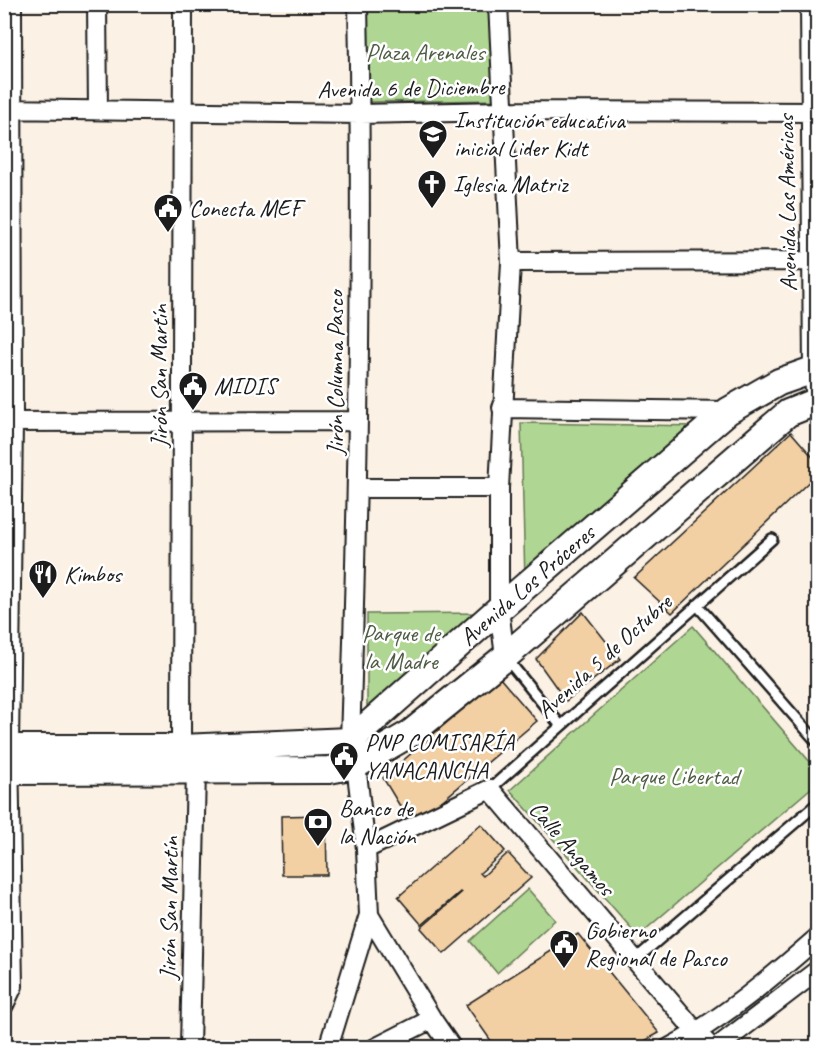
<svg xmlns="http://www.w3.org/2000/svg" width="822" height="1052" viewBox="0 0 822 1052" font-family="Caveat,sans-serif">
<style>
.green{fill:#afd692;stroke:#667957;stroke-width:1.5}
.building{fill:#f3d0a4;stroke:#1c1c1c;stroke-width:1.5}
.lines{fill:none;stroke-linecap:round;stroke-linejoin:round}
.lane-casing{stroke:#1c1c1c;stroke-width:14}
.street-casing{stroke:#1c1c1c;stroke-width:22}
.secondary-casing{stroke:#1c1c1c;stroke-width:30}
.lane{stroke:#fff;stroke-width:9}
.street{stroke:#fff;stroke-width:18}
.secondary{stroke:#fff;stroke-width:26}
.labels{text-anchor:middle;stroke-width:5;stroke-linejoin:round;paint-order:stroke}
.park-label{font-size:24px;fill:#4f5d45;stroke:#fff}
.street-label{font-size:24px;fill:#1c1c1c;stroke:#fff}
.poi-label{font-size:24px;fill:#1c1c1c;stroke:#fff;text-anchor:start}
</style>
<rect width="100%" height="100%" fill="#fbf1e4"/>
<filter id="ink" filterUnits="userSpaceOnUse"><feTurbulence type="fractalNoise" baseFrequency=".0167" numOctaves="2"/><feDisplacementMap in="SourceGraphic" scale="12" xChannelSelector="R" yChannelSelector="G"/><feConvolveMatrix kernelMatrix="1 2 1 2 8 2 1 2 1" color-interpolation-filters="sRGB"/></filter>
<g filter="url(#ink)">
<path class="green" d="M368,5H496L500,100L369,102Z
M521,423L697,426L525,582Z
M491,613L367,721V614Z
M693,626L817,770V783L638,936L510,790Z
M528,889L555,920L497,973L470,941Z"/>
<path class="building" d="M791,432L818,463V473L672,613L634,578Z
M583,612L620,659L566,701L536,659Z
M499,677L537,721L412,826L383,778Z
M326,815L327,875H282L281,816Z
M481,824L505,851L480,873L483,876L508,853L531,878L444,954L421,928L461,893L460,892L422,925L398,897Z
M578,934L659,1033L632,1048H496L466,1005Z"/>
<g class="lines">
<g class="lane-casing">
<path id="lane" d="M697,605L818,743
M506,658L561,726
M490,789L772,539
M636,959L818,803"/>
</g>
<g class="street-casing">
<path id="street" d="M97,4L98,110
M498,4L511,262L499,488V609L505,657
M810,4L813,370L816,401
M4,109L360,114L503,111L818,112
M511,262L811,261
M502,408L728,411
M4,422L358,421
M358,488H499
M350,741C358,495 363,250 358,4
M181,748L183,4
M366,849L490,789L697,1033L712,1048
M369,915L432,1019L452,1048
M4,1005L13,986L9,748L13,422L12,4
M190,1048L196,770
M328,1048L369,915L366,849L356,765
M375,1048L432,1019
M669,1048C724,1018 771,978 818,937
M716,1048L818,970"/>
</g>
<g class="secondary-casing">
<path id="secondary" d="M4,748H181L350,741L499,609L728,411L779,382L813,370L818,371
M4,771L329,770L356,765L411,733L505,657L788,413L818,401"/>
</g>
<use href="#lane" class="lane"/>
<use href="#street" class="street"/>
<use href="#secondary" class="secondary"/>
</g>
</g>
<defs>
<g id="school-pin" transform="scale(1.5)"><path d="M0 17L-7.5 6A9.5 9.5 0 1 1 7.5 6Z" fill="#1c1c1c" stroke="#fff"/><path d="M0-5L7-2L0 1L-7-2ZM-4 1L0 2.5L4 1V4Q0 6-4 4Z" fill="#fff"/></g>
<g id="church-pin" transform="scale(1.5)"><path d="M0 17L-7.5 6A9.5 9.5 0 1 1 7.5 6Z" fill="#1c1c1c" stroke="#fff"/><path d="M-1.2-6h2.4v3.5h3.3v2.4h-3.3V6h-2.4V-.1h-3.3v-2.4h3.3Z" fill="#fff"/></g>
<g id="civic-pin" transform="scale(1.5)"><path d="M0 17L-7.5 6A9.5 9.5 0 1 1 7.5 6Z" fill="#1c1c1c" stroke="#fff"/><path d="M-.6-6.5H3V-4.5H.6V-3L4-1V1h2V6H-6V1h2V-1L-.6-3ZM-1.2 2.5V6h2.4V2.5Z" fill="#fff"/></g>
<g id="restaurant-pin" transform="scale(1.5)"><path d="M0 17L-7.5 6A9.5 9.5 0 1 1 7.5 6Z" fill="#1c1c1c" stroke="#fff"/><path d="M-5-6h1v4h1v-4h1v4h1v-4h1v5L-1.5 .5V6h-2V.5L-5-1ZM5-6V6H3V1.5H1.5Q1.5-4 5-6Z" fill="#fff"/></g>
<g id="bank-pin" transform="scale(1.5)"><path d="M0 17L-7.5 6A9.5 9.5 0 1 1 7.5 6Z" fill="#1c1c1c" stroke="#fff"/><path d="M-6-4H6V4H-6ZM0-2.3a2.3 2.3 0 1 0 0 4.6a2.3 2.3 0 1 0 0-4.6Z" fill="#fff"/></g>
</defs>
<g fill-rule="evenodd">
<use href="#school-pin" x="433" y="134"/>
<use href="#church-pin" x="432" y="184"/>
<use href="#civic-pin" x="168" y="208"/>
<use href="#civic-pin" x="193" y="386"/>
<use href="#restaurant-pin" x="43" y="574"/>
<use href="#civic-pin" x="344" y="756"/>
<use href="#bank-pin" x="318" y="822"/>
<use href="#civic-pin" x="564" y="944"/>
</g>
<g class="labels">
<g class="park-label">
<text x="425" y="60">Plaza Arenales</text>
<text x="401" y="641">Parque de<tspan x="401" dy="28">la Madre</tspan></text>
<text x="674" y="784">Parque Libertad</text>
</g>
<g class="street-label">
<text transform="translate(411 88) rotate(-1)" y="8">Avenida 6 de Diciembre</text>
<text transform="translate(787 203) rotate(-91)" y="8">Avenida Las Américas</text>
<text transform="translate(335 373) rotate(-90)" y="8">Jirón Columna Pasco</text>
<text transform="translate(159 376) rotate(-90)" y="8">Jirón San Martín</text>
<text transform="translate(527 585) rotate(-41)" y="8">Avenida Los Próceres</text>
<text transform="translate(604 656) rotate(-42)" y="8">Avenida 5 de Octubre</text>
<text transform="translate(572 848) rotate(49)" y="8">Calle Angamos</text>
<text transform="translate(169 908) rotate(-89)" y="8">Jirón San Martín</text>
</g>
<g class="poi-label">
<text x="454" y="128">Institución educativa<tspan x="454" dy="28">inicial Lider Kidt</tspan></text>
<text x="453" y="192">Iglesia Matriz</text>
<text x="189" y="216">Conecta MEF</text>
<text x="214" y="394">MIDIS</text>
<text x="64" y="582">Kimbos</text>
<text x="365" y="750">PNP COMISARÍA<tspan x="365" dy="28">YANACANCHA</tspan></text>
<text x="339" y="816">Banco de<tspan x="339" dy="28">la Nación</tspan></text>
<text x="585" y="938">Gobierno<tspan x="585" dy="28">Regional de Pasco</tspan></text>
</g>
</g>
<rect width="822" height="1052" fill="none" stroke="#fff" stroke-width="24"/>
<rect x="12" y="12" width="798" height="1028" fill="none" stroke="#1c1c1c" stroke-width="2" filter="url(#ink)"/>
</svg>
